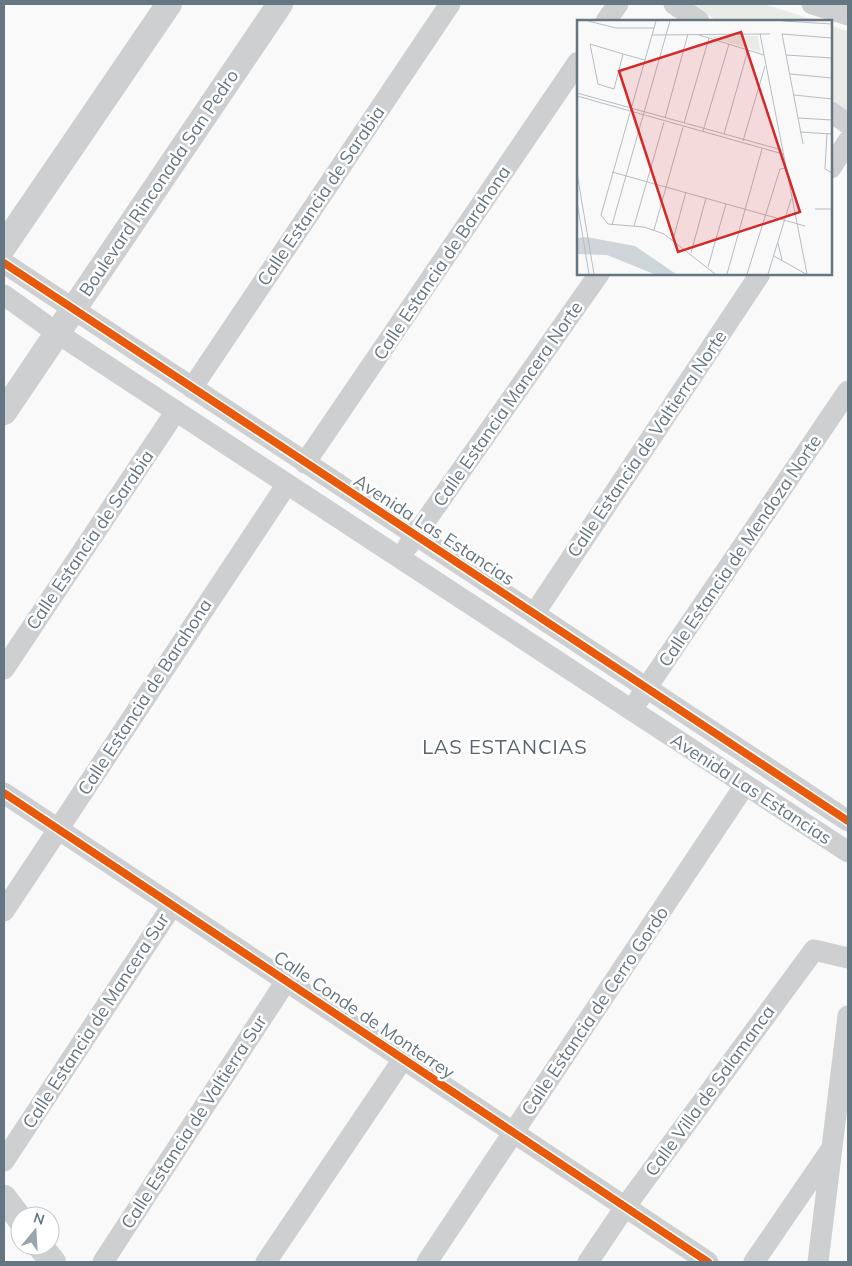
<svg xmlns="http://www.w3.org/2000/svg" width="852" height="1266" viewBox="0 0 852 1266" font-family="Mulish,sans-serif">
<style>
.green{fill:#e8ebe6}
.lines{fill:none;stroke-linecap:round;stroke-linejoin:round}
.minor{stroke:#cecfd0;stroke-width:21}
.tertiary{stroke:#cecfd0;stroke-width:26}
.cycleway-casing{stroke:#fff;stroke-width:11}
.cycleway{stroke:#e8590c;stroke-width:8}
.labels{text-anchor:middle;stroke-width:5;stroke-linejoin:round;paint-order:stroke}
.street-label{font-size:18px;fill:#657683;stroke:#fff}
.quarter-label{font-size:20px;letter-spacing:1px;fill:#57646e;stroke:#fff}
.inset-road{fill:none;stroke:#b5bdc3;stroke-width:1}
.view{fill:#d62828;fill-opacity:0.15;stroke:#d62828;stroke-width:2.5}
.inset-edge{fill:none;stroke:#657683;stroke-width:2.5}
</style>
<rect width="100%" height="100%" fill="#f9f9f9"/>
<path class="green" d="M692,4H764L817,21H717Z
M831,26L848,31V112L831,100Z"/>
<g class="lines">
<path class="minor" d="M674,4L699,21
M812,4L848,15
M606,21L618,4
M831,112L848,124
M831,168L848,141
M4,263L848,821
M4,295L57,333L848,852
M192,388L450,4
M305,463L578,62
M408,546L599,274
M534,614L760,274
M4,669L176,411
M639,699L848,391
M4,793L708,1262
M4,911L287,484
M4,1161L172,906
M103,1262L286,981
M266,1262L403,1059
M427,1262L745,785
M588,1262L625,1207L814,950L848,958
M754,1262L830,1151
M818,1262L848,1016"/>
<path class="tertiary" d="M4,246L169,4
M4,412L280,4
M4,1198L20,1219
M40,1246L53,1262"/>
<g class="cycleway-casing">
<path id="cycleway" d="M4,263L848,821
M4,793L708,1262"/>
</g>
<use href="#cycleway" class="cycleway"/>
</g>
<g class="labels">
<g class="street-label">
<text transform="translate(159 183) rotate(-56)" y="6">Boulevard Rinconada San Pedro</text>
<text transform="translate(321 196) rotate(-56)" y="6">Calle Estancia de Sarabia</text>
<text transform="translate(442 263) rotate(-56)" y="6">Calle Estancia de Barahona</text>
<text transform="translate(508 404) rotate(-55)" y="6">Calle Estancia Mancera Norte</text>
<text transform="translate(647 444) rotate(-56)" y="6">Calle Estancia de Valtierra Norte</text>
<text transform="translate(434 530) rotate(33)" y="6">Avenida Las Estancias</text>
<text transform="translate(90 540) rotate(-56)" y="6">Calle Estancia de Sarabia</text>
<text transform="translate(740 551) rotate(-56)" y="6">Calle Estancia de Mendoza Norte</text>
<text transform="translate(145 697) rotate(-57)" y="6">Calle Estancia de Barahona</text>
<text transform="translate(751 789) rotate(33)" y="6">Avenida Las Estancias</text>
<text transform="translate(595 1011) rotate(-56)" y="6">Calle Estancia de Cerro Gordo</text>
<text transform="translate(364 1015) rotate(34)" y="6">Calle Conde de Monterrey</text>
<text transform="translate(96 1021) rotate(-57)" y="6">Calle Estancia de Mancera Sur</text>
<text transform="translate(710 1091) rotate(-54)" y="6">Calle Villa de Salamanca</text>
<text transform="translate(194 1122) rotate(-57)" y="6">Calle Estancia de Valtierra Sur</text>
</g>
<g class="quarter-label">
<text x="505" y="754">LAS ESTANCIAS</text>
</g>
</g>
<g transform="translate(577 20)">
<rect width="255" height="255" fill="#f9f9f9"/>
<path d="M130,16H181L183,32Z" fill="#e8ebe6"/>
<path d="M9,217L58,226L99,254H77L30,235L0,234V218Z" fill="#ced6d9"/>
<path class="inset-road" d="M11,1L39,8H77M79,1L24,195L31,204L67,207L87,214L138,254M206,1L255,4M183,14L230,254M75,15L193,14M122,15L187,35M46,34L37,69L21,64L13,24L46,34L68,40M209,35L255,38M213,54L255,58M0,73L205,130M217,75L255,79M0,76L206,134M88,98L111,14M221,98L255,100M107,103L132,18M126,111L152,24M223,112L255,114M250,113L248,149L255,153M147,114L171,30M166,121L188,46M226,124L205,14L255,18M35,152L228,206M0,153L17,254M0,182L12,254M238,189H255M35,205L93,1M57,206L87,102M77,210L106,107M96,220L109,172M201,223L205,240M114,233L129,178M197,236L229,254M131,247L149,184M150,254L185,129M170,254L203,149L209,148M191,254L214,179"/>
<path class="view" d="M164,12L223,192L101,232L42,51Z"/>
<rect width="255" height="255" class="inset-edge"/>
</g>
<rect width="852" height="1266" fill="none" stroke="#657683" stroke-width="10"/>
<g transform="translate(35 1231) rotate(18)"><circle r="24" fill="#ffffff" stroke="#c1c8cd"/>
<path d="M0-4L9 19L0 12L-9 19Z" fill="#99a4ac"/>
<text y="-8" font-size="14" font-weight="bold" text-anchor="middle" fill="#657683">N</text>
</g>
</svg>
